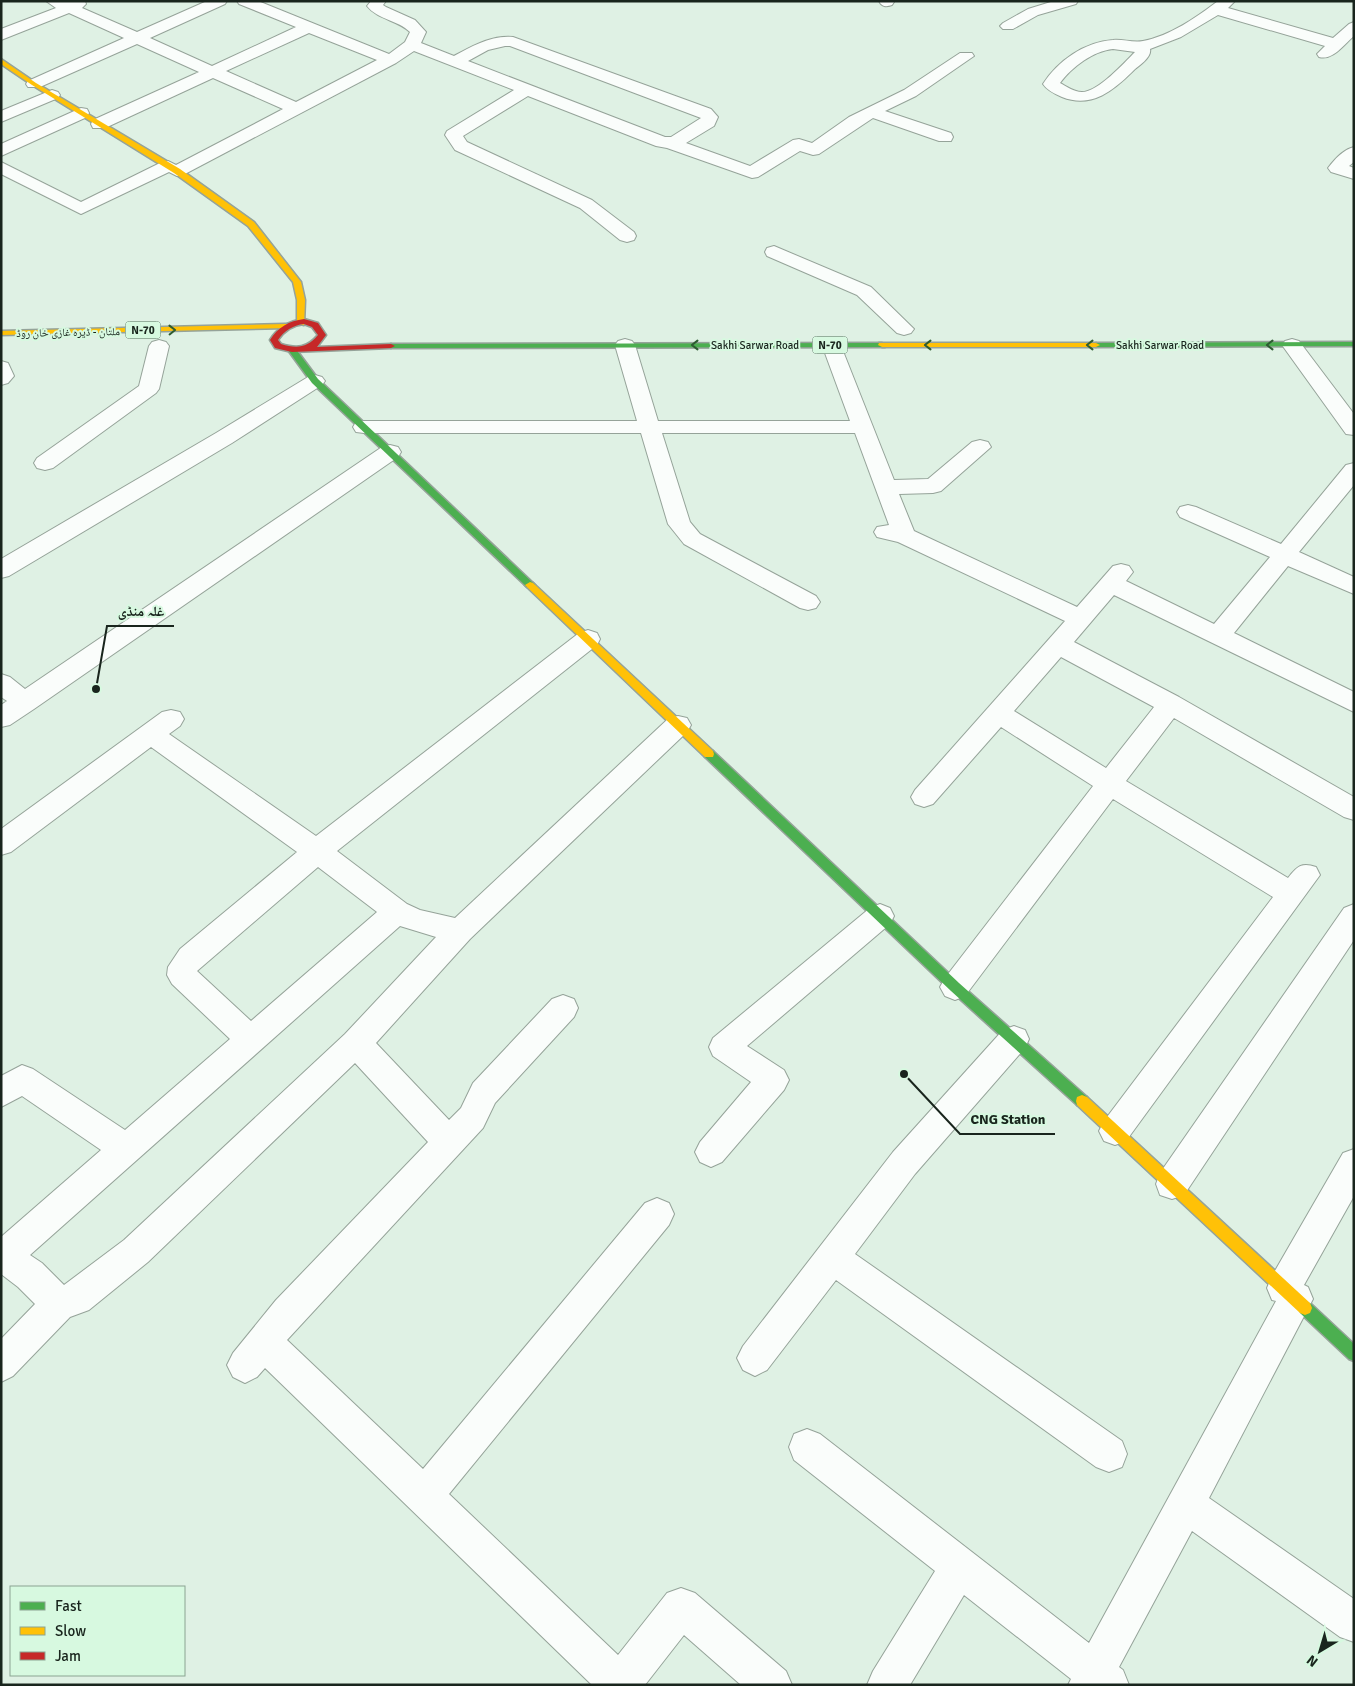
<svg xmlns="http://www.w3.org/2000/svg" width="1355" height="1686" viewBox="0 0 1355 1686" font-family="Signika,'Noto Naskh Arabic',sans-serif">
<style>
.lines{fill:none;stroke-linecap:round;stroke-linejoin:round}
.street-casing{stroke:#95a399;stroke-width:2}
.fast-casing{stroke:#95a399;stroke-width:3}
.slow-casing{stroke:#95a399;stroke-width:3}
.jam-casing{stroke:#95a399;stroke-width:3}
.street{fill:#fafdfb;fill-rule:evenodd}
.fast{fill:#4caf50;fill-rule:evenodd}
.slow{fill:#ffc107;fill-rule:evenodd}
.jam{fill:#c62828;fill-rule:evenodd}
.oneway{stroke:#2d5c31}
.labels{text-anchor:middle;stroke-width:4;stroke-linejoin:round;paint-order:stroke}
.shield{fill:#d7f9e0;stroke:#526558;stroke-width:1}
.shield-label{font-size:11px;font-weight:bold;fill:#19251d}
.far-street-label{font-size:11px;fill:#19251d;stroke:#d7f9e0}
.leader{fill:none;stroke:#19251d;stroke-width:2}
.callout-dot{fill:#19251d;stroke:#d7f9e0;stroke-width:2}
.callout-label{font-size:14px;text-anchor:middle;font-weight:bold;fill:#19251d;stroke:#d7f9e0;stroke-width:4;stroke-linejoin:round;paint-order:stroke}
</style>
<rect width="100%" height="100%" fill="#dff1e4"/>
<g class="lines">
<g class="street-casing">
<path id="street" d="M46,1H85L86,4L82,8L137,32L207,1H227L225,4L150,38L212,66L296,27L239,4L237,1H258L389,54L405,42L410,32C398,20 378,20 367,6L371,1H386L383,5L386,7L415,20L426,32L421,43L454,56C473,46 491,35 513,37L711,109L718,117L714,126L686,143L750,166L793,140L799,139L812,143L849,117L904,90L960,53H972L974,56L916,96L885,111L951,133L953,137L951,141H939L873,118L819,154L813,155L800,151L758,177L752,178L667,148L656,146L528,96L463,136L467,142L592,200L634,232L636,236L634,240L627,242L620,240L580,208L455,150L445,135L447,131L514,90L414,51L396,63L183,175L177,176L169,172L81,214L1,174V162L81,202L162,162L168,161L176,165L283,109L213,78L105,128H93L91,124L93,120L199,72L137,44L40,87H28L26,84L28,81L124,38L69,13L1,40V29L56,8ZM309,33L377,60L296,102L226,71ZM505,46H510L701,118L671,137H665L468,61L488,50Z
M879,1H894V2L892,5C886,7 882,7 879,1Z
M1054,1H1078L1076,4L1038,15L1013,29H1003L1000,26L1003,23L1028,9Z
M1218,1H1235L1228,8L1333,38L1349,24L1354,22V36C1344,44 1333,61 1319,57L1317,54L1325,46L1218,15L1181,37L1150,49C1152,57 1140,65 1134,70C1114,90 1092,109 1062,97C1055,94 1047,90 1043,84C1058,61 1084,42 1113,40C1123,39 1133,43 1143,41C1170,36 1197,17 1218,1ZM1113,49L1135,52C1124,63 1098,92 1082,92C1074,92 1066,86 1060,83C1072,67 1093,51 1113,49Z
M52,90L58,92L60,95L58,98L1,122V111Z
M81,108L87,109L89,113L87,117L1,156V144Z
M1354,147V162L1349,166L1354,168V179L1331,172L1328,168C1334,160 1344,149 1354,147Z
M774,246L871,287L914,329L911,333L904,335L897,333L857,295L767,256L765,252L767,248Z
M625,339L632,341L635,345L658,421H850L822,345L825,341L832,339L839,341L894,480L928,479L972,442L980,440L988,442L991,447L941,491L933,493L899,494L914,531L1077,607L1113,566L1121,564L1129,566L1133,572L1126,581L1214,624L1270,557L1180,517L1177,512L1180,507L1188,505L1196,507L1281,544L1346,465L1354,463V485L1299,552L1354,577V594L1288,566L1234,633L1354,692V712L1114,595L1074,642L1179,697L1354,797V820L1344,817L1174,718L1126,781L1288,878C1297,866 1302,862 1316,867L1320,875L1126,1141L1115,1145L1104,1141L1099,1131L1104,1121L1273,897L1113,799L965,996L955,1000L945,996L940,987L945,978L1093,786L1001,727L933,804L924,807L915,804L911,797L915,790L1065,621L898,542L877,537L874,532L877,527L889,525L855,433H662L690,522L700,534L816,596L820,602L816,608L808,610L800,608L684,544L668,524L641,433H364L356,432L353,427L356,422L364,421H637L615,345L618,341ZM1061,657L1154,707L1106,768L1014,711Z
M1292,339L1299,341L1354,414V435L1346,434L1282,345L1285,341Z
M159,340L166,342L169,346L159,389L156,393L53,468L45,470L37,468L34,463L37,458L139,386L149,346L152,342Z
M1,361L8,363L14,376L8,383L1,385Z
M315,375L322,377L325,381L322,385L232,443L9,576L1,578V559L216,433L308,377Z
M390,445L398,447L401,452L398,457L34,709L10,725L1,727V705L7,701L1,697V674L10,677L25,689L382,447Z
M588,630L597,633L600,639L597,645L337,851L407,904L420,910L455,918L669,718L678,716L687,718L691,725L687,732L470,939L376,1043L449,1120L461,1108L473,1083L552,999L563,995L574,999L578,1008L574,1017L495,1103L483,1128L287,1340L423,1469L645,1203L657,1198L669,1203L674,1214L669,1225L449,1494L618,1655L667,1593L681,1588L695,1593L786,1671L792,1685H741L684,1635L645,1685H592L265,1368L257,1377L245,1383L233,1377L227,1365L233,1353L276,1300L428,1142L355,1063L148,1262L89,1310L70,1317L13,1376L1,1382V1339L35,1304L18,1287L1,1274V1237L101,1150L22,1096L1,1107V1076L22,1065L33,1069L125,1130L230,1039L172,984L167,975L168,967L180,949L297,852L151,747L11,852L1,855V829L162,712L171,710L180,712L184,719L180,726L169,734L316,836L579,633ZM318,867L377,912L251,1021L197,971ZM400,926L436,937L345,1034L124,1240L64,1285L42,1263L30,1255Z
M880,904L890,908L894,916L890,924L747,1046L784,1070L789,1080L784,1090L722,1162L711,1167L700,1162L695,1152L700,1142L751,1082L713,1056L709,1047L713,1038L870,908Z
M1354,904V940L1184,1195L1172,1199L1160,1195L1156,1184L1160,1173L1344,908Z
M1014,1026L1025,1030L1029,1039L1025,1048L915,1174L855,1254L1122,1441L1127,1454L1122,1467L1109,1472L1096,1467L836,1280L767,1370L755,1376L743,1370L737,1358L743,1346L893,1152L1003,1030Z
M1354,1149V1196L1304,1285L1308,1287L1313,1299L1209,1498L1354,1599V1642L1340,1637L1192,1531L1119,1667L1123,1670L1129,1685H1068L1071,1679L964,1595L910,1685H867L873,1671L935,1571L794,1460L789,1447L794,1434L807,1429L820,1434L1089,1643L1276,1301L1272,1300L1267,1288L1272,1276L1343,1153Z"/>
</g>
<g class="fast-casing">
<path id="fast" d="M1354,342V346L1096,347L1092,345L1096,343Z
M882,343L886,345L885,347L391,348L387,346L391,344Z
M289,348H295L318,379L533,583L535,585L533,587H527L312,383L288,350Z
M709,750L713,751L959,983L1087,1097L1088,1101L1087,1105L1082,1107L1077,1105L951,991L705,757L704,754L705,751Z
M1305,1301L1310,1303L1354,1344V1361L1349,1359L1300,1313L1298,1308L1300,1303Z"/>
</g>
<g class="slow-casing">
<path id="slow" d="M1,59L36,83L180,169L254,222L301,282L305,300L304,325L297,323V300L293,282L248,226L174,173L32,85L1,64Z
M285,324H288V328L1,335V331Z
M879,343H1096L1100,345L1096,347H882L878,345Z
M530,582L533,583L713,751L714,754L713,757H705L527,587L525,585Z
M1082,1095L1087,1097L1310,1303L1312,1308L1310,1313L1305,1315L1300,1313L1077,1105L1076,1101L1077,1097Z"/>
</g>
<g class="jam-casing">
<path id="jam" d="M304,319L318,323L326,335L317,347L391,344L395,346L391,348L292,352L275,348L270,340C278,327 289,321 304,319ZM304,324L312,327L318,335C307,348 297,349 281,344L278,340C284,331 293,325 304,324Z"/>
</g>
<use href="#street" class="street"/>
<use href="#fast" class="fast"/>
<use href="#slow" class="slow"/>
<use href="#jam" class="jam"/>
</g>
<defs><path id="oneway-chevron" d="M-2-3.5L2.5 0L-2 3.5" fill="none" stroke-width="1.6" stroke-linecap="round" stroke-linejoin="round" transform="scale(1.25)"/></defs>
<g class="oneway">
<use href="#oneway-chevron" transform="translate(172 330) rotate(-1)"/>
<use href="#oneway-chevron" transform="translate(695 345) rotate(180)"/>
<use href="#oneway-chevron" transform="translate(928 345) rotate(-180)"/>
<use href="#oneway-chevron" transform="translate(1090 345) rotate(-180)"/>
<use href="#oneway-chevron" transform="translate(1270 345) rotate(-180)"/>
</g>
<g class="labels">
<g class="shield">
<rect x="125.5" y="321.5" width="35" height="17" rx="4"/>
<rect x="812.5" y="336.5" width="35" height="17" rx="4"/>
</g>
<g class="shield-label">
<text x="143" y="334">N-70</text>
<text x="830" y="349">N-70</text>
</g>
<g class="far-street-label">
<text transform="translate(68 332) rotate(-1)" y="4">ملتان - ڈیرہ غازی خان روڈ</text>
<text x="755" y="349">Sakhi Sarwar Road</text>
<text x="1160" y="349">Sakhi Sarwar Road</text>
</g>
</g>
<path class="leader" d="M96 689L107 626H174M904 1074L960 1134H1055"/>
<g class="callout-dot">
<circle cx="96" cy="689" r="5"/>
<circle cx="904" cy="1074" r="5"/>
</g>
<g class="callout-label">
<text x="141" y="616">غلہ منڈی</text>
<text x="1008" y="1124">CNG Station</text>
</g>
<rect width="1355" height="1686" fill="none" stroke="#19251d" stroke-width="5"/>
<rect x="10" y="1586" width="175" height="90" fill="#d7f9e0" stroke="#8ba492"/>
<rect x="20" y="1602" width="25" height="8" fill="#4caf50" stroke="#8ba492"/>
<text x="55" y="1611" font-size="15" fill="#19251d">Fast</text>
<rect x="20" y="1627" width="25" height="8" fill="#ffc107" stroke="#8ba492"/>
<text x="55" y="1636" font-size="15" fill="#19251d">Slow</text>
<rect x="20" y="1652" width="25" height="8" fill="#c62828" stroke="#8ba492"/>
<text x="55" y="1661" font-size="15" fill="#19251d">Jam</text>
<g transform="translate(1320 1651) rotate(218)" stroke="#d7f9e0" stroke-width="4" paint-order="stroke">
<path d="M0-4L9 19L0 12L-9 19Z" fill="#19251d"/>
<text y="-8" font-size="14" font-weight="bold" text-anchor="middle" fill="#19251d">N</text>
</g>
</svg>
